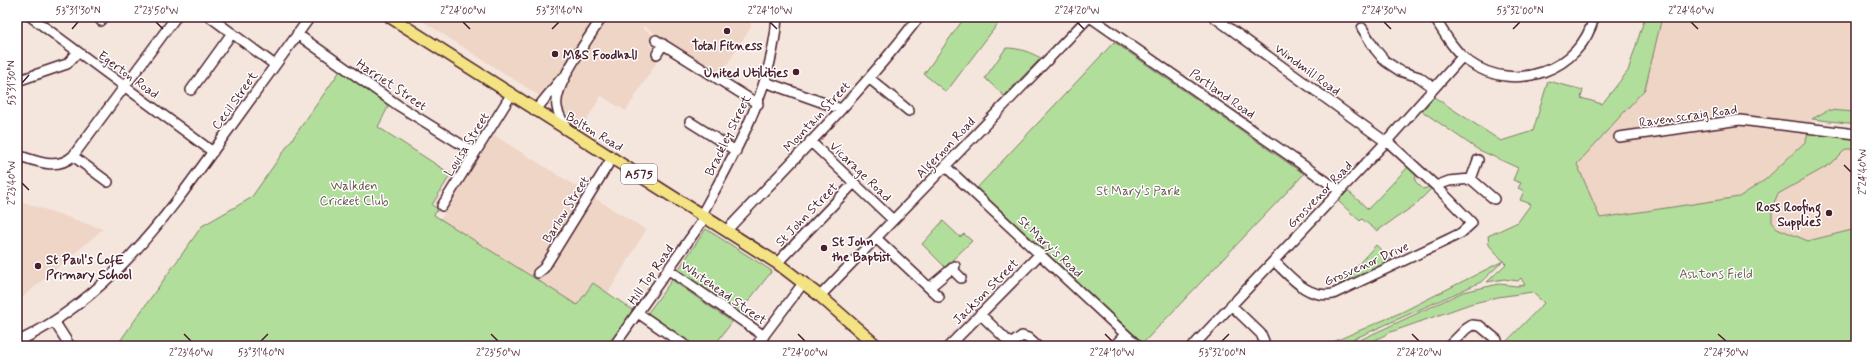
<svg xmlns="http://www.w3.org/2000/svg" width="1873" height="363" viewBox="0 0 1873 363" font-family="Mynerve,sans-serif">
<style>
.built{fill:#eed5c6}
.green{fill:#b2de9c;stroke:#7e7e64}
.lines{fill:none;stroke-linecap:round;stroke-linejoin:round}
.minor-casing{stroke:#4a1f2b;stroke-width:12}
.major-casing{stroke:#4a1f2b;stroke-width:14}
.minor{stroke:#fff;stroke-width:9}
.major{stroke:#f4e382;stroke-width:11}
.ticks{fill:none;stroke:#4a1f2b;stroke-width:1.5}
.poi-dot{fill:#4a1f2b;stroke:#fff;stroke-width:1.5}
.labels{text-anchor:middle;stroke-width:3;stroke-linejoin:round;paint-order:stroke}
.shield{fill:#fff;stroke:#80626b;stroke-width:1}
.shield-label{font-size:12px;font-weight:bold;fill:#4a1f2b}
.poi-label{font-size:13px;font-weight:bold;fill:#4a1f2b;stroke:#fff;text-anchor:start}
.street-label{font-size:13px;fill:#4a1f2b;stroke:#fff}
.park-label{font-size:13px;fill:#69584d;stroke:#fff}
.neatline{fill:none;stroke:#4a1f2b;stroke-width:1.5}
.ticks-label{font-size:10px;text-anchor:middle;fill:#4a1f2b}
</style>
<rect width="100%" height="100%" fill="#f5e6dd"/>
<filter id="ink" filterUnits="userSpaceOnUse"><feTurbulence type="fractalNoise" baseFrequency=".025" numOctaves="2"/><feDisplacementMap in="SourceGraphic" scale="8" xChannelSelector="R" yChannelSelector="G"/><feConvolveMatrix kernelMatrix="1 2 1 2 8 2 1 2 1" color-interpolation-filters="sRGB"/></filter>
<g filter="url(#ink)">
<path class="built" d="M416,17H751V27L721,74L643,26L642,28L655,36L649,45L653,48L649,54L658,60L626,111L601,96L585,123H582Z
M1662,17H1856V112L1828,110L1812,119L1805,142L1765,180L1739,197L1600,218L1577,164L1645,89Z
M494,135L646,230L608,293L593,284L577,305L440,220Z
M1846,148L1856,149V229L1808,241L1777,228L1772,222V207L1778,194L1831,164Z
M17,200L103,229L17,302Z"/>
<path class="green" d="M965,17H1003L946,92L924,74Z
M1645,17H1662L1645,89L1577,164L1600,218L1739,197L1765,180L1805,142L1809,131L1856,139V149H1846L1831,164L1778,194L1772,207V222L1777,228L1808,241L1856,229V346H1502L1544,303L1532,292L1498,297L1470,304L1391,332L1363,346H1347L1463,292L1499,284L1517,286L1525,285L1521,278L1518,281L1504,279L1487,282L1506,264L1503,261L1481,282L1338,346H1324L1402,312L1503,261L1489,245L1488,236L1518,222L1531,204L1520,200L1524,191L1518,188L1521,183L1513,180L1518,168L1477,149L1422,111L1434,97L1501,141L1533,131L1548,81L1583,90L1581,98L1602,104L1628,71Z
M1114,42L1304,174L1143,343L977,188Z
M1006,48C1020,48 1029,52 1041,58L1004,96L985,78Z
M340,71L389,105L378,127L451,174L432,205L438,209L434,215L577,305L593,283L634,311L607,346H128L120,341L202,226L251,198Z
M1828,110L1856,112V124L1812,119Z
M1408,167L1416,175L1415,181L1423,189L1429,187L1431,189L1415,205L1377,231L1362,219L1360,221L1338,201L1348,191L1368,209Z
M943,221L960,237L964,234L972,241L945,267L922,244Z
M706,229L772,271L739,313L678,270Z
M1376,245L1392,260L1339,286V285Z
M672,280L732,322L714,346H692L647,314Z"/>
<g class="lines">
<g class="minor-casing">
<path id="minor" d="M31,17L213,152
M210,17L275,65
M1090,17L1340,191
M1214,17L1386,142
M1434,17C1444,33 1454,51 1469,62C1514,94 1581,71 1594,17
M101,21L104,17
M1362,28L1375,49L1385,61L1400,71L1419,77L1434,88
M297,34L399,106L475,153
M656,40L758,104
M657,54L663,44
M869,78L909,111
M17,81L67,64L78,52
M765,82L841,109
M191,90L232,33
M535,111L561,79
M690,122L736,151
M567,129C564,123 558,115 557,107C553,85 590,37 602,17
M1619,137L1740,120L1856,134
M810,141L893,220
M17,155C36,161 56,171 73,156L176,17
M73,156L108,182
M945,166L1138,346
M1471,179L1478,160
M1436,186L1449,181L1471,179L1494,199
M442,206L511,95
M702,214C736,151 772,90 777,17
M727,230C793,160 861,93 919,17
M876,238L939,297
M1274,261C1291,277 1307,299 1333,294L1447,240L1461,233L1472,223L1436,186L1387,141
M777,263L854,183
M952,269L961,278
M669,270L764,336
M538,273L544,268L612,158
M930,287L955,266
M820,296L1089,17
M1231,305L1261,334L1264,341
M638,313L686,346
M980,314L1010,343
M54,321L70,346
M17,342C107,299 163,221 219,143C249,101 280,59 310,17
M614,346L706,216
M756,346L804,282
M949,346L1040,254
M1008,346L1022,336L1028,338L1037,346
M1114,346L1125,335
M1193,346L1386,142L1462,57
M1449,346L1466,329L1472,325L1480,326L1497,340"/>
</g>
<g class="major-casing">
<path id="major" d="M390,17L777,263L820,296L877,346"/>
</g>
<use href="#minor" class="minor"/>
<use href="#major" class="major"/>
</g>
</g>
<path class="ticks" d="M156,22L163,29M463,22L470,29M770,22L777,29M1077,22L1084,29M1384,22L1391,29M1691,22L1698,29M72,29L78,22M552,29L559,22M1513,29L1520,22M22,83L29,75M1844,165L1851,172M22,183L29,190M184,334L191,341M491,334L498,341M798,334L805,341M1105,334L1112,341M1412,334L1419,341M1718,334L1726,341M261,341L268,334M1222,341L1229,334"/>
<g class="poi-dot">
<circle cx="727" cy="31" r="4"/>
<circle cx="555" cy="54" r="4"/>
<circle cx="796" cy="72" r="4"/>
<circle cx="1829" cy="213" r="4"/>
<circle cx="824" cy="248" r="4"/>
<circle cx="38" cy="266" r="4"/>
</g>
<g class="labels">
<rect class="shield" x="621" y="164" width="36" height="20" rx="3"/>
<g class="shield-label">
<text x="639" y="178">A575</text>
</g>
<g class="poi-label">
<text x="727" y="50" text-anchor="middle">Total Fitness</text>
<text x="563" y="59">M&amp;S Foodhall</text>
<text x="788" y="77" text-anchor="end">United Utilities</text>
<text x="1821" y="211" text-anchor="end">Ross Roofing<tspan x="1821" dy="15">Supplies</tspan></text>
<text x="832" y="246">St John<tspan x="832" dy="15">the Baptist</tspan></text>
<text x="46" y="264">St Paul's CofE<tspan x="46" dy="15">Primary School</tspan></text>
</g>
<g class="street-label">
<text transform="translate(1308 69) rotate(36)" y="5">Windmill Road</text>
<text transform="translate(129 74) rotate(36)" y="5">Egerton Road</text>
<text transform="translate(392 84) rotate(34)" y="5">Harriet Street</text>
<text transform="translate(1223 93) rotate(35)" y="5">Portland Road</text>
<text transform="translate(234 100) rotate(-54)" y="5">Cecil Street</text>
<text transform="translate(1688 115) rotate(-8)" y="5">Ravenscraig Road</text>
<text transform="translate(816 116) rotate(-47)" y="5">Mountain Street</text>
<text transform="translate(595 131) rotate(31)" y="5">Bolton Road</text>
<text transform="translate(727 135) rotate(-64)" y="5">Brackley Street</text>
<text transform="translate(466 144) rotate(-58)" y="5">Louisa Street</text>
<text transform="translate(945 147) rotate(-46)" y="5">Algernon Road</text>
<text transform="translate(861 171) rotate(44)" y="5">Vicarage Road</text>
<text transform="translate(1319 194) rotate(-46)" y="5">Grosvenor Road</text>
<text transform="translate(565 209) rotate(-58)" y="5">Barlow Street</text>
<text transform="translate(806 214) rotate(-46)" y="5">St John Street</text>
<text transform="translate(1051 246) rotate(43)" y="5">St Mary's Road</text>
<text transform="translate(1366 263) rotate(-24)" y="5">Grosvenor Drive</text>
<text transform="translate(650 274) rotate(-55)" y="5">Hill Top Road</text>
<text transform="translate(985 291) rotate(-45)" y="5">Jackson Street</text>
<text transform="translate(724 292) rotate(35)" y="5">Whitehead Street</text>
</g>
<g class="park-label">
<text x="354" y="190">Walkden<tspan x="354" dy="15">Cricket Club</tspan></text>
<text x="1138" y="195">St Mary's Park</text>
<text x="1716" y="278">Ashtons Field</text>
</g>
</g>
<rect width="1873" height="363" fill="none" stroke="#fff" stroke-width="44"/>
<rect x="22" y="22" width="1829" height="319" class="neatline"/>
<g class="ticks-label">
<text x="78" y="14">53°31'30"N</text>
<text x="156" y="14">2°23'50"W</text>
<text x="463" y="14">2°24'00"W</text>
<text x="559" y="14">53°31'40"N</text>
<text x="770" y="14">2°24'10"W</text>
<text x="1077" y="14">2°24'20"W</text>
<text x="1384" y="14">2°24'30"W</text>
<text x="1520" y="14">53°32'00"N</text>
<text x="1691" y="14">2°24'40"W</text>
<text transform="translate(11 83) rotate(-90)" y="4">53°31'30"N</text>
<text transform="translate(1862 172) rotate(-90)" y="4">2°24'40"W</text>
<text transform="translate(11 183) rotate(-90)" y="4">2°23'40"W</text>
<text x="191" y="356">2°23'40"W</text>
<text x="261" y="356">53°31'40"N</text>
<text x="498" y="356">2°23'50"W</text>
<text x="805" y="356">2°24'00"W</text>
<text x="1112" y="356">2°24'10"W</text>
<text x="1222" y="356">53°32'00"N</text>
<text x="1419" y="356">2°24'20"W</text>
<text x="1726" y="356">2°24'30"W</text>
</g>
</svg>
